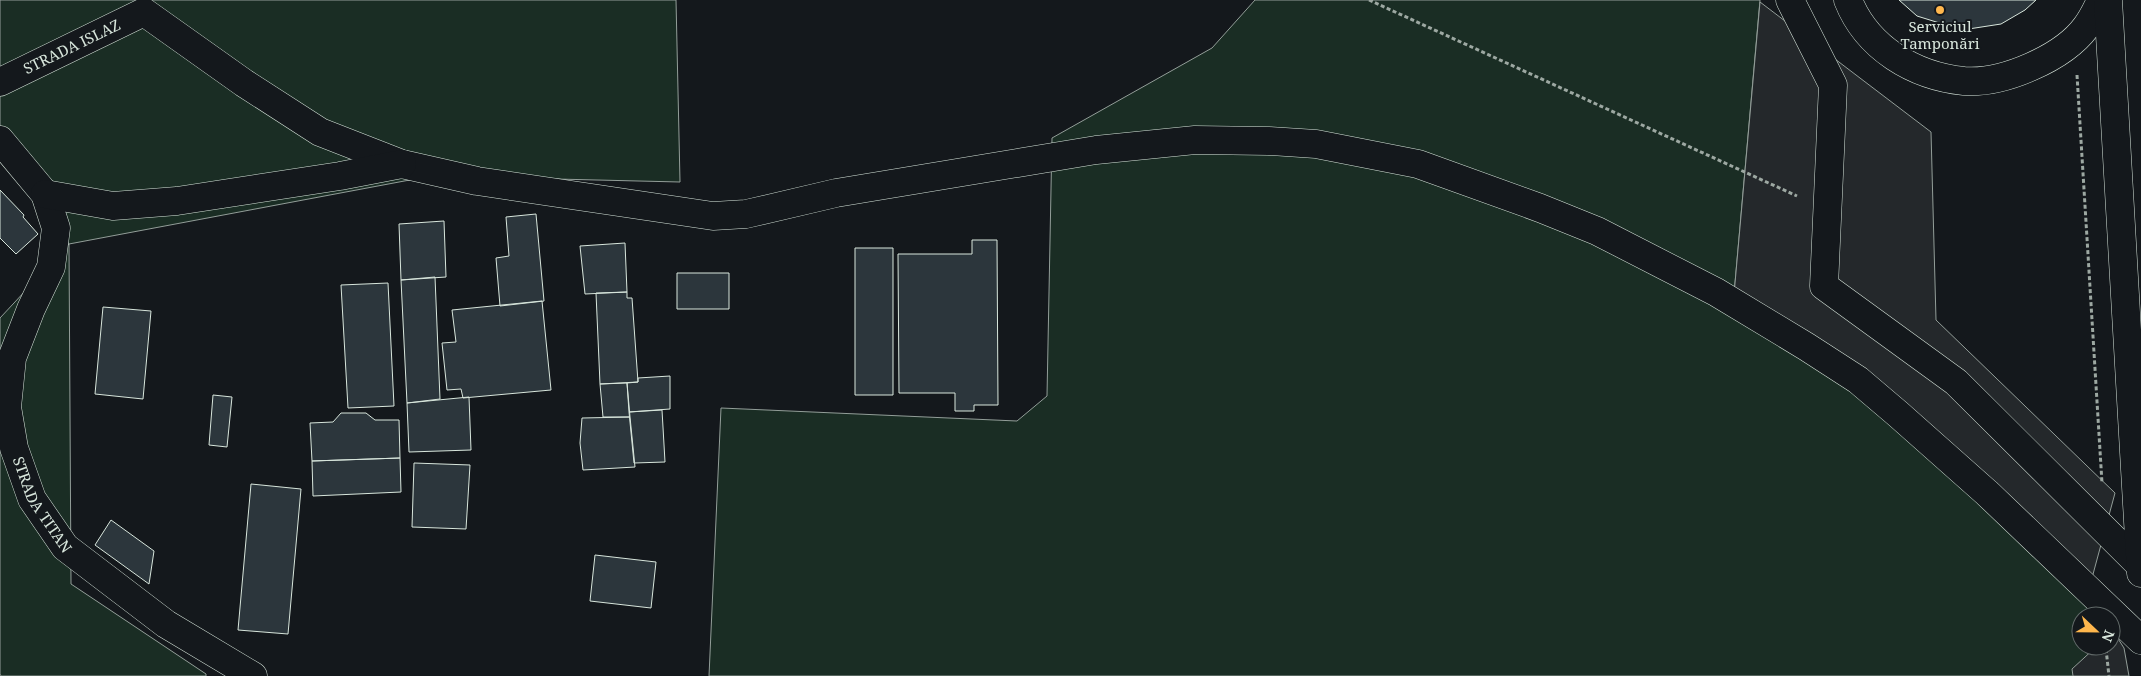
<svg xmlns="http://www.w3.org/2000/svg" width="2141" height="676" viewBox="0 0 2141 676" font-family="'Noto Serif',serif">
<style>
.green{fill:#1a2d24;stroke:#939e99}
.parking{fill:#24282b;stroke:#939e99}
.building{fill:#2c363c;stroke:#d8e6dc}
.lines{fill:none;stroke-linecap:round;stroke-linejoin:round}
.minor-casing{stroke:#d8e6dc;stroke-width:29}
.path{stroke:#9da8a2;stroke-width:3;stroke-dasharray:4 2.5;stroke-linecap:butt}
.minor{stroke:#14181c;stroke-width:28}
.poi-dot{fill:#ffb74d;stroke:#14181c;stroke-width:2}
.labels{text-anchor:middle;stroke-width:4;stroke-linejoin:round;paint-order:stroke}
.poi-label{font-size:15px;fill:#d8e6dc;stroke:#14181c}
.street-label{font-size:15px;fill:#d8e6dc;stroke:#14181c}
</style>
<rect width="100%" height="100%" fill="#14181c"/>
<path class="green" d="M0,0H676L680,182L431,176L69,244L71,584L206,674V676H1L0,674V318L69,244L0,130Z
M1255,0H1760L1732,317L1854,384L2089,589V616H2081V646H2090V676H709L721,408L1017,421L1047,396L1052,138L1212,48Z"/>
<path class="parking" d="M1760,2L1931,132L1936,320L2115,493L2089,589L1854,384L1732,317Z
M2113,631L2124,648L2129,676H2073L2072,669L2097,646H2111V633Z"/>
<path class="building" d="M1899,0H2036L2025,10L2001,24L1962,30L1917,16Z
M0,190L24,215L23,217L38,234L16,254L0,238Z
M536,214L544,301L500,306L496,258L509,256L506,217Z
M444,221L446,277L401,280L399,224Z
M972,240H997L998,405H974V411H955V393H899L898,254H972Z
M625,243L627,292L585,294L580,246Z
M855,248H893V395H855Z
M677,273H729V309H677Z
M435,277L440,399L407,403L401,280Z
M388,283L394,406L348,408L341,285Z
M627,292V298H632L638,382L600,384L596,293Z
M542,301L551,390L463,398L461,389L447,390L442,343L456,342L452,310Z
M103,307L151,311L143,399L95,394Z
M670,376V409L629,412L627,383L638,382V378Z
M627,383L630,417H603L600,384Z
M213,395L232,397L227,447L209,445Z
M469,397L471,450L409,452L407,403Z
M662,410L665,462L634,463L629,412Z
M341,413H366L375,420H399L400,458L312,461L310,423L333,422Z
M630,417L635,467L583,470L580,443L582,418Z
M400,458L401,492L313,496L312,461Z
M414,463L470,465L466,529L412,527Z
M251,484L301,489L288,634L238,630Z
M111,520L154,551L149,584L95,545Z
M595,555L656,562L651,608L590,601Z"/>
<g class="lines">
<g class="minor-casing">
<g id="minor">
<path d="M1790,0L1833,85L1824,286L1956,382L2140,565"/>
<path d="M1848,0C1867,48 1914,76 1964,81C2003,84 2063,58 2086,27C2092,19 2097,9 2101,0"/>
<path d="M2108,0L2141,573"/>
<path id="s1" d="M0,82L144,12L244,83L320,132L402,164L477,181L713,216L746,214L836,193L1096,150L1195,140L1269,141L1316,144L1418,164L1540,208L1597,231L1716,292L1807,347L1858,380L1898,414L1987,493L2141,640"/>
<path id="s2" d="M0,140L45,194L56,228L51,267L31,309L12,358L7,407L14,448L32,499L65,547L166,624L253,676"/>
<path d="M45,194L113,206L177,201L340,176L402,164"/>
</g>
</g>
<path class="path" d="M1369,0L1797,196
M2077,75L2102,483
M2106,649L2109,676"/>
<use href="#minor" class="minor"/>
</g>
<circle class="poi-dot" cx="1940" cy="10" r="5"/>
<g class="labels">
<g class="poi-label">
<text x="1940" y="32">Serviciul<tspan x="1940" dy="17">Tamponări</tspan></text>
</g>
<g class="street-label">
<text dy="5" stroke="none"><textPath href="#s1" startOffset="80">STRADA ISLAZ</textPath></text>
<text dy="5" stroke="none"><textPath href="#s2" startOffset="399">STRADA TITAN</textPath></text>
</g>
</g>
<g transform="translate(2096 631) rotate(112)"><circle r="24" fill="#14181c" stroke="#626a69"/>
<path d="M0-4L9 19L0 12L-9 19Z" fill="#ffb74d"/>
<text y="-8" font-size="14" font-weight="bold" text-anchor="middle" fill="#d8e6dc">N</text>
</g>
</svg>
